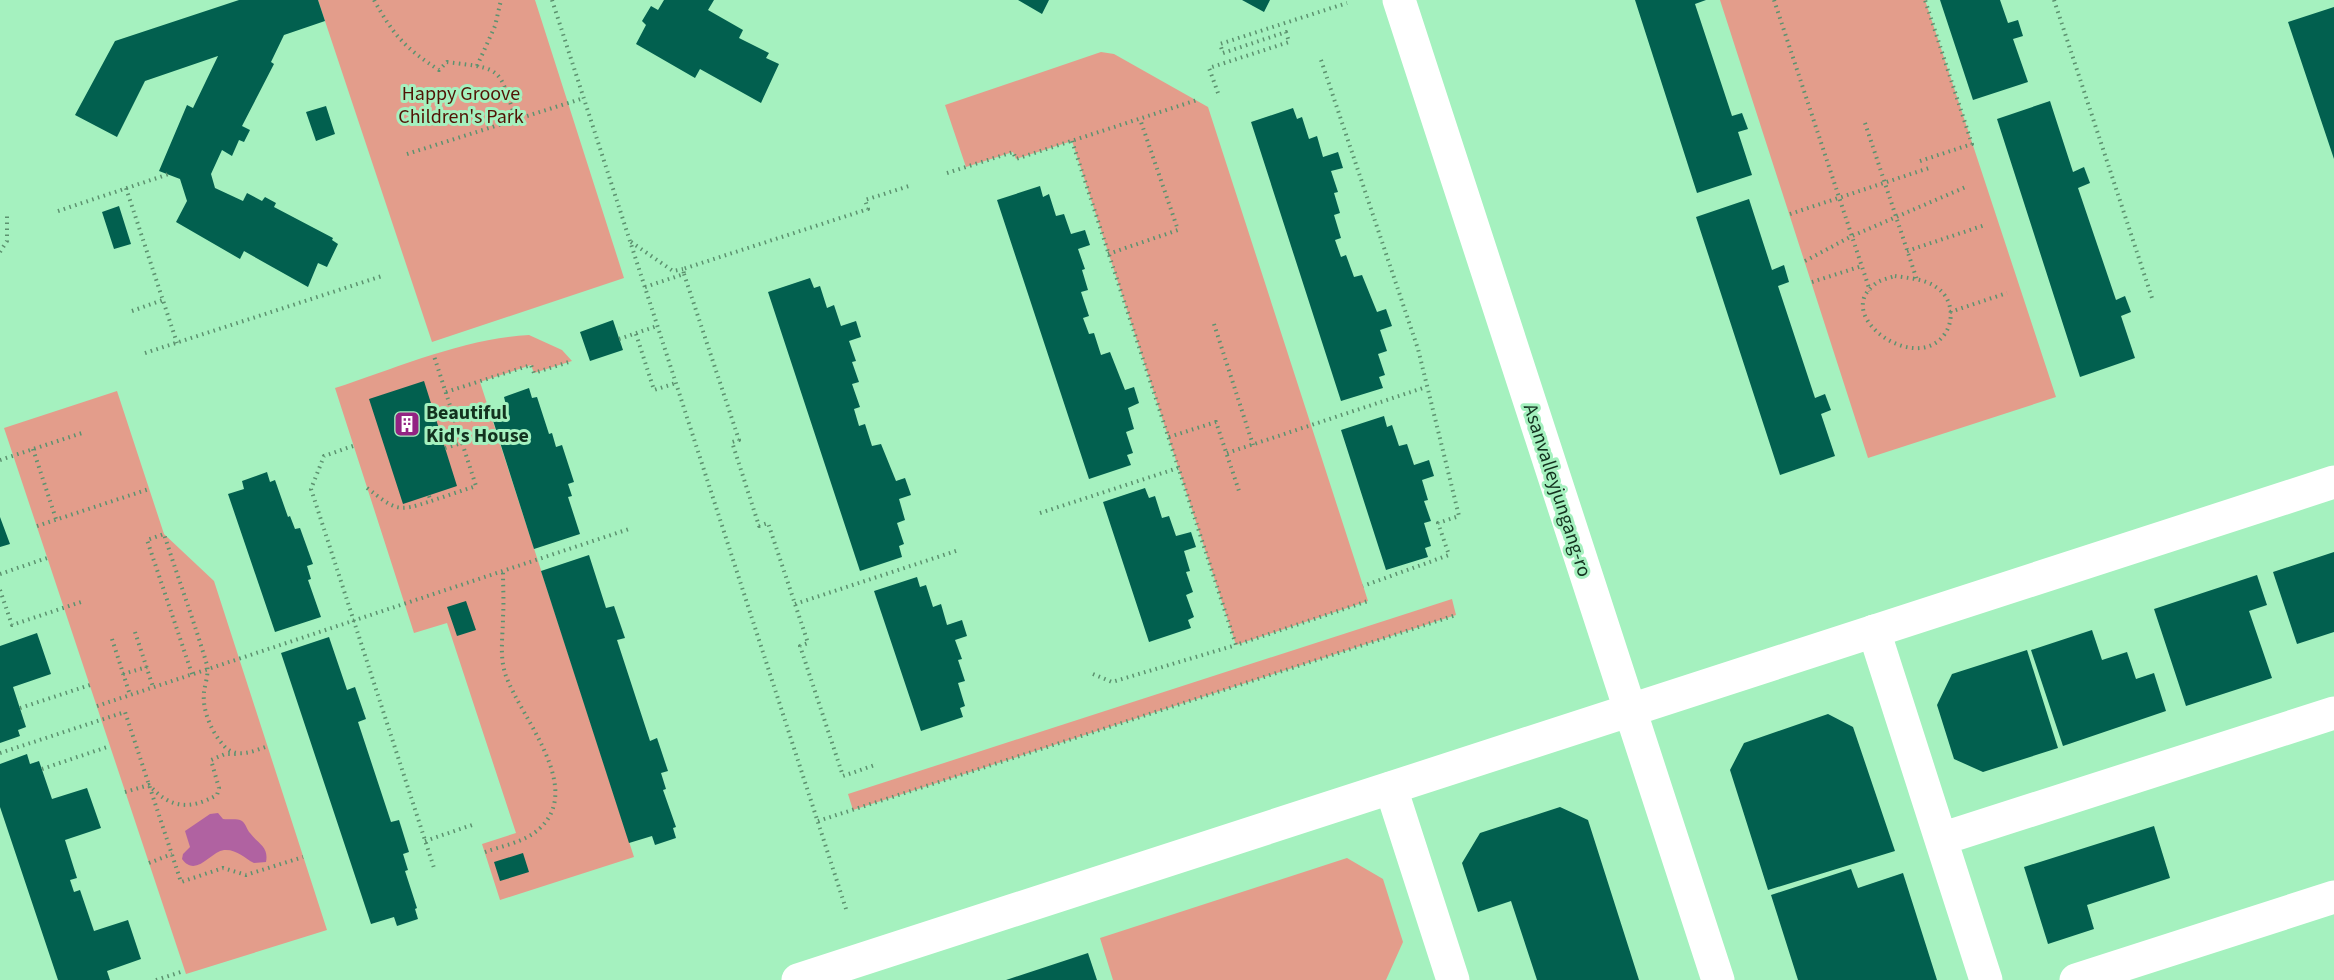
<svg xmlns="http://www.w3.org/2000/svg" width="2334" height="980" viewBox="0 0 2334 980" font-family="'Source Sans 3',sans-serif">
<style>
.green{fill:#e39d8b}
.water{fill:#b062a1}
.building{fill:#02604f}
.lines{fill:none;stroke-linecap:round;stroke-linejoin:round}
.path{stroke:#5c926f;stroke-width:4;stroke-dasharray:1.5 4.5;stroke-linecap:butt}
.street{stroke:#fff;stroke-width:33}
.secondary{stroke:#fff;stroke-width:33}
.labels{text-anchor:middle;stroke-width:6;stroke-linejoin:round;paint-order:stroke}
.park-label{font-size:20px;fill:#511305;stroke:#a5f1bf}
.poi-label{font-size:20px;font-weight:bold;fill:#13321f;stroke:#a5f1bf;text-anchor:start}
.street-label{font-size:20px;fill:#13321f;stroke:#a5f1bf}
</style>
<rect width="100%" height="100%" fill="#a5f1bf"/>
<path class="green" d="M318,0H535L624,278L432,342Z
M1720,0H1925L2056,397L1868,458Z
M1101,52L1114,54L1208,107L1368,601L1236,645L1072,141L1016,159L1013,152L966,167L945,105Z
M529,335L562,350L572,361L534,373L531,365L480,382L634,857L500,900L482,844L516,833L447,623L414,633L335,388C396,368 465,338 529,335Z
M117,391L164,534L214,581L327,930L186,974L4,428Z
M1452,599L1456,615L853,810L848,794Z
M1347,858L1383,879L1403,942L1386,980H1113L1100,938Z"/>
<path class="water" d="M218,813L223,819C229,820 237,818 242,821C246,824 247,830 250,833C258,844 269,846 266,862L254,863C244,858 237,849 224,850C210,852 196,878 182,859L183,854L190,847L185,831L210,814Z"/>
<path class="building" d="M239,0H318L325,21L284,35L271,62L274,64L242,126L250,130L244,142L239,140L232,156L222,150L211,174L215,188L243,201L247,193L262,201L265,197L276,203L274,207L333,238L332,240L338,244L327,267L318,263L308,287L244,251L240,259L176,222L187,201L180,179L159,171L187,105L193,108L218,56L145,81L117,137L75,115L115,41Z
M664,0H714L708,10L743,30L739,38L769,53L766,58L779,64L761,103L700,69L695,78L636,44L646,25L642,21L651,6L658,10Z
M1018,0H1049L1042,14Z
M1242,0H1270L1264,12Z
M1635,0H1706L1695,4L1732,116L1742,113L1748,129L1738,132L1752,175L1697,193Z
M1940,0H2000L2008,23L2018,20L2023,36L2013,39L2028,82L1973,100Z
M2334,7V159L2288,22Z
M2050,101L2073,172L2084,167L2090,183L2078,188L2116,300L2125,296L2131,312L2121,316L2135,358L2080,377L1997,119Z
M326,106L335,134L316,141L306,112Z
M1293,108L1297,119L1302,117L1309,139L1317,136L1323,157L1338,152L1343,168L1331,171L1338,192L1334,193L1340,213L1334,215L1341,238L1335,240L1341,257L1346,255L1354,277L1362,275L1377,312L1386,309L1392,326L1380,330L1387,351L1378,354L1385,375L1379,377L1383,388L1341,401L1251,122Z
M1040,186L1043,197L1049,194L1056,216L1064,214L1071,234L1085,230L1090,245L1078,249L1085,269L1082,270L1088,290L1081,292L1089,316L1083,318L1089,334L1094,333L1101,355L1110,352L1125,390L1134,387L1139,403L1128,408L1134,429L1126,432L1133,453L1127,455L1131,465L1089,479L997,200Z
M1749,199L1772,270L1784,265L1789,282L1778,286L1815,398L1825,394L1831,410L1821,414L1835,456L1780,475L1696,217Z
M119,206L131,244L114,249L102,212Z
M810,278L814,288L820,286L827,308L834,305L841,326L856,321L861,337L849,341L856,361L852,362L859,382L852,384L860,407L854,409L859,426L865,424L872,446L881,444L896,481L905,478L911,495L899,499L905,520L897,523L904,544L899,546L902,557L860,571L768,292Z
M613,320L623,350L590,361L580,332Z
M424,381L457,486L403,504L369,399Z
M529,388L532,398L537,397L549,434L552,433L556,447L562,445L574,482L568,484L572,496L568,497L580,534L534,549L490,411L506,405L504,397Z
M1384,416L1387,427L1392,425L1399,446L1407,444L1414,465L1429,460L1434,476L1422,480L1428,500L1424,501L1431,521L1424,523L1431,546L1425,548L1428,557L1386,570L1341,430Z
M267,472L270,482L275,480L288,517L290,516L295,529L300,528L313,564L307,566L311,579L308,580L321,617L275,632L228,494L244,489L242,481Z
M1145,488L1149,498L1155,496L1162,518L1169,516L1176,536L1191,532L1196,547L1184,551L1190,571L1186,572L1193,592L1186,595L1194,617L1188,620L1191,628L1149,642L1103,502Z
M0,517L10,544L0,547Z
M2334,552V632L2297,644L2273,572Z
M589,555L606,608L614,606L625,638L617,640L650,741L657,738L668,771L661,773L666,789L663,790L676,827L673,828L676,838L655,845L652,836L629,843L541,571Z
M2257,575L2267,605L2249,611L2272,678L2186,706L2154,609Z
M917,577L920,587L926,585L933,607L941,604L947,625L962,620L967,636L955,640L962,659L958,660L965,681L958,683L965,706L960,708L963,717L921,731L874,591Z
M466,601L476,630L457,636L447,607Z
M2092,630L2102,660L2127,652L2136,679L2154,673L2166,711L2063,746L2031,650Z
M37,633L51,674L13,687L26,727L18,730L20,736L0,743V646Z
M329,637L347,690L355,687L366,719L358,722L391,822L399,820L409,852L403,854L408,870L405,871L417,908L415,909L418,919L397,926L394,917L371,924L281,653Z
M2027,650L2058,748L1983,772L1954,759L1937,705L1952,674Z
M1828,714L1853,727L1895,851L1768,890L1730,770L1744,743Z
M27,754L30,764L39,761L52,799L87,788L101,828L65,840L77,878L70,880L74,892L80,890L94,931L128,920L141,959L107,971L110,980H58L0,807V764Z
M1560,807L1588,820L1639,980H1537L1511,901L1478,912L1462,863L1480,833Z
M2154,826L2170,878L2087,905L2094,929L2048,944L2024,867Z
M523,853L529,872L500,881L494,862Z
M1851,869L1858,888L1903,873L1937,980H1798L1771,895Z
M1088,953L1097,980H1006Z"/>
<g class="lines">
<path class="path" d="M374,0C394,36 405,48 439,70L447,62C504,69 498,67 516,120
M552,0L846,909
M1774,0L1870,291
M2054,0L2152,298
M1321,60L1418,349L1459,516L1438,523L1449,555L1363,586
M477,66L495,26L501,0
M1218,93L1209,68L1289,42L1286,32L1223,53L1220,44L1347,3
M1865,123L1917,280
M1072,141L1236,645L1368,601
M407,154L584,98
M1920,161L1972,144L1925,0
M947,173L1013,152L1016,159L1197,100
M126,188L177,343
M58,211L169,174
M1790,214L1932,167
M631,242L673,271L683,269
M1907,251L1985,225
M0,252L7,241V216
M1108,254L1178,230L1140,119
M1805,261L1852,236L1968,186
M684,274L739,440L732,442L759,526L768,523L808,643L800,646L843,776L875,765
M1895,276C1908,278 1925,279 1936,287C1955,299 1956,328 1937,342C1904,366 1836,314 1874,285C1879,280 1889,278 1895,276Z
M1812,282L1862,266
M645,287L684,274L683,269L868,209L865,200L909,186
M132,311L163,300
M1950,312L2007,293
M1214,324L1253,445
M636,334L654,390L676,383
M619,339L657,326
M145,353L382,276
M446,392L531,365L534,373L572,361
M1169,437L1216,422L1240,494
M353,446L324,456L311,489L435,871
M445,448L462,443
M33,449L56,519
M1227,453L1426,387
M0,460L82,433
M367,488C395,509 396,513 431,501
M429,496L431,501L476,486L434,356
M1040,513L1178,468
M37,526L149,489
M0,574L47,558
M0,590L12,625L84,601
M795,604L959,550
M135,632L153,687
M112,639L130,695
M123,674L147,667
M192,674L147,540L164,534C178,578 194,621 207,665C209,673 205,684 204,692C202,711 212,733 225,747C237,759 254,751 268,746
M1093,674L1112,682L1236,645
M97,706L629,529
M20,708L90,685
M0,753L125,712L181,882L223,868L246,875L303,857
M42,769L110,746
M125,792L149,785C171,809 190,810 217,795L219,788L211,760L225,754H236
M818,821L1456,615
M425,841L475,824
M485,852C502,846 525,842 539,829C585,788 521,718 506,676C499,657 503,636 503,617C504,602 503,586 503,571
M149,863L172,854
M156,980L184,971"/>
<path class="street" d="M1874,631L1986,980
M1391,788L1453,980
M1941,839L2334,713
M2076,980L2334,897"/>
<path class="secondary" d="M1399,0L1718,980
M798,980L2334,482"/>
</g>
<defs>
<g id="building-square" transform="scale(1.35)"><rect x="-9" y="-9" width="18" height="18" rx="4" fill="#932383" stroke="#a5f1bf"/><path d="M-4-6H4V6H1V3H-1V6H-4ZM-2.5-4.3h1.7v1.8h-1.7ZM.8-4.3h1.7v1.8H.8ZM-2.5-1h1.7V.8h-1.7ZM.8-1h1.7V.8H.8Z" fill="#fff"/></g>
</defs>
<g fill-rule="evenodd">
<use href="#building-square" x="407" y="424"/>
</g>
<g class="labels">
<g class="park-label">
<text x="461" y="100">Happy Groove<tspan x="461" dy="23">Children's Park</tspan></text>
</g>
<g class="poi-label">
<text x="426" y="419">Beautiful<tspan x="426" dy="23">Kid's House</tspan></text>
</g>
<g class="street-label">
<text transform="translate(1558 490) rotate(72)" y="7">Asanvalleyjungang-ro</text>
</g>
</g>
</svg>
